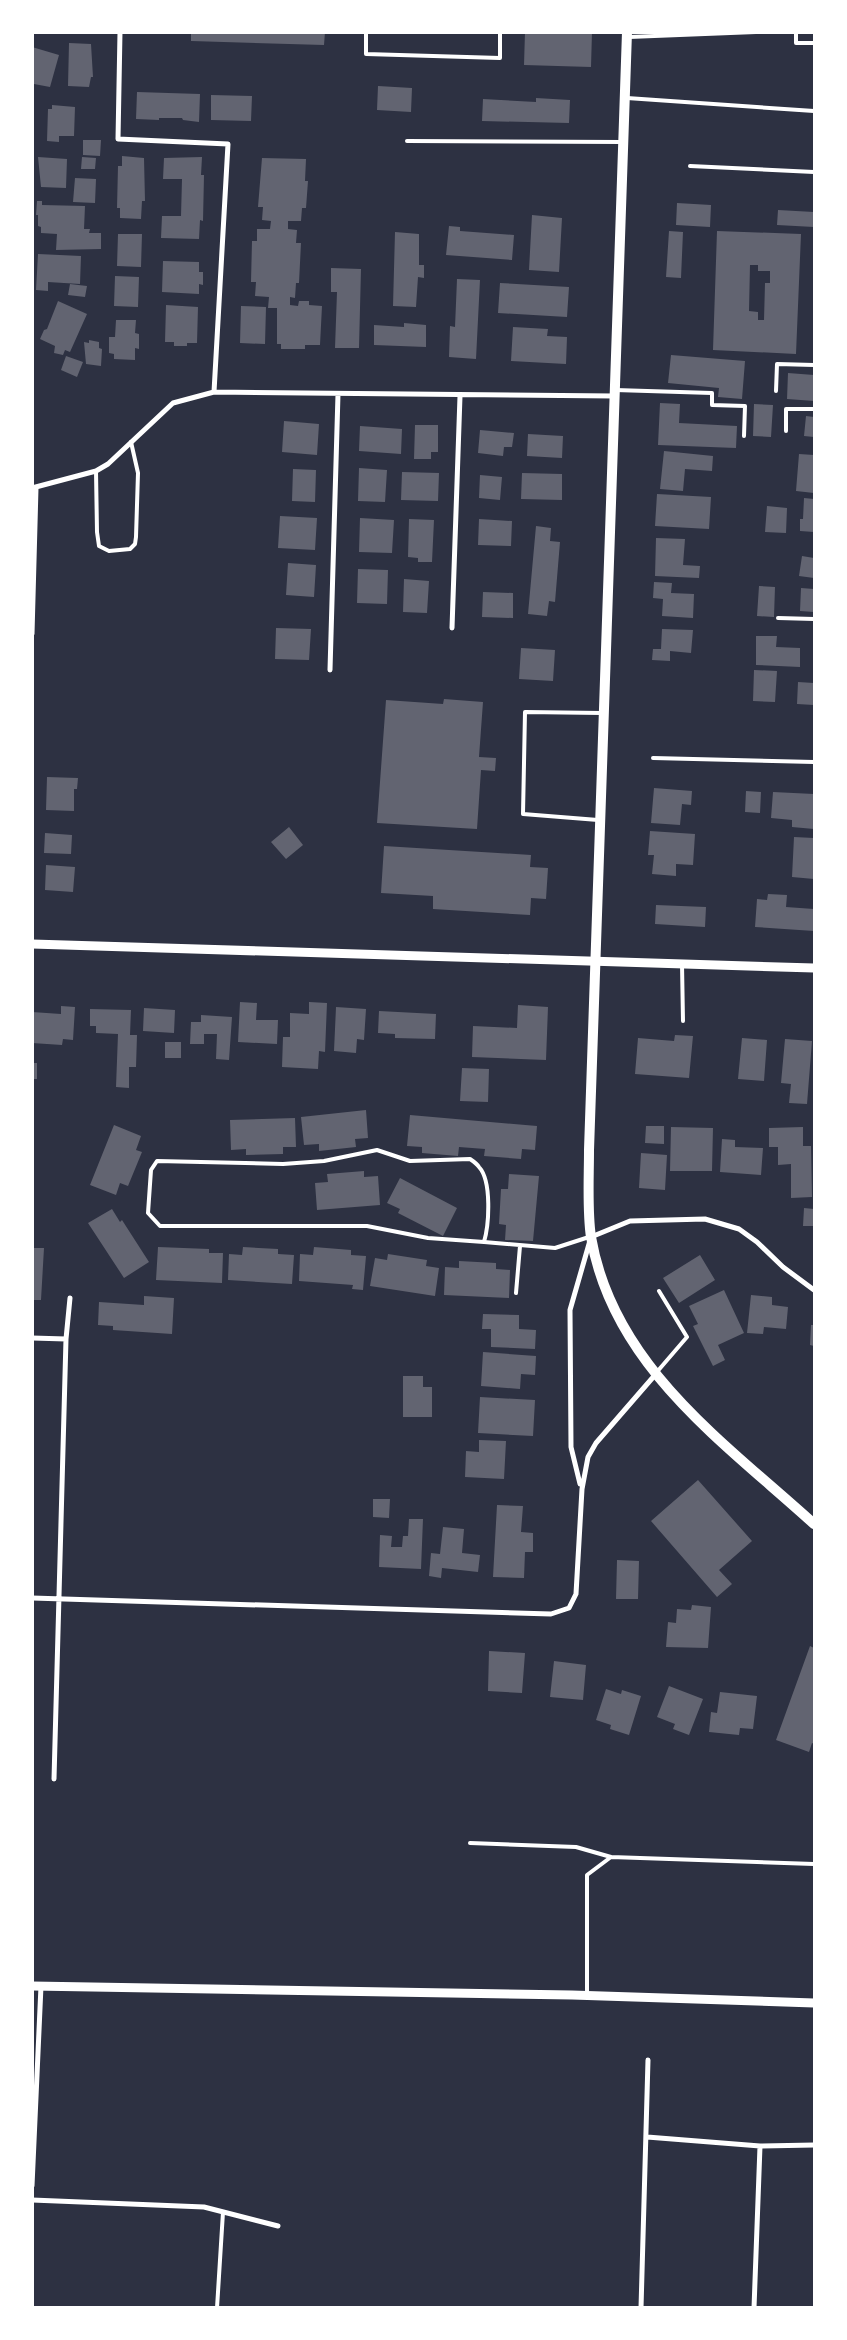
<svg xmlns="http://www.w3.org/2000/svg" width="847" height="2340" viewBox="0 0 847 2340" font-family="Montserrat,sans-serif">
<style>
.building{fill:#626471;fill-rule:evenodd}
.lines{fill:none;stroke-linecap:round;stroke-linejoin:round}
.service{stroke:#fff;stroke-width:4}
.minor{stroke:#fff;stroke-width:5}
.tertiary{stroke:#fff;stroke-width:9}
.secondary{stroke:#fff;stroke-width:10}
</style>
<rect width="100%" height="100%" fill="#2d3142"/>
<path class="building" d="M191,32H325L324,45L191,41Z
M525,32H592L591,67L524,65Z
M69,43L91,44L93,77H91L89,87L68,86Z
M32,47L59,55L50,87L34,84L32,88Z
M378,86L412,88L411,112L377,110Z
M137,92L200,94L199,122L183,120L182,118H159V120L136,119Z
M211,95L252,96L251,121L211,120Z
M536,98L570,100L569,123L482,121L483,99L536,102Z
M52,105L75,107L74,136H59V142L47,141L48,109H52Z
M83,140H101L100,156L83,155Z
M122,156L144,158L145,201H142L141,219L120,218V208H117L118,166H122Z
M38,157L67,159L66,188L41,187Z
M82,157L96,158L95,169H81Z
M202,157L201,175H204L203,221L200,220L199,239L161,238L162,216H181L182,179H163L164,158Z
M262,158L306,159L305,181H308L306,208H302L301,221H288V229L297,230L296,243H301L299,283H296L295,298L290,297V305L298,306L299,301H309V305L322,306L320,345H305V349H281V344H277V308H268L269,297L255,296L256,282H251L252,241H257V229H270L271,221L262,220L263,207H258Z
M75,178L96,179L95,203L73,202Z
M37,201H42V205L85,206L84,229H90L89,233H101V249L56,250L57,234L41,233V227L38,226V215H36Z
M677,203L711,205L710,227L676,225Z
M778,210L814,212V227L777,225Z
M532,215L562,218L559,272L529,270Z
M449,226L460,227V231L514,235L512,260L446,255Z
M669,231L683,232L681,278L666,277Z
M717,231L801,234L796,354L713,350ZM750,265H758V271H770V283H765L764,320H758V312L749,311Z
M395,232L419,234V265H424V278L418,277L416,307L393,306Z
M118,234H142L141,267L117,266Z
M38,254L81,256L80,284L48,282V291L36,290Z
M163,261L199,262V272H203V285L199,284V294L162,292Z
M331,268L361,269L359,348H335L337,292H331Z
M115,276L139,277L138,307L114,306Z
M457,279L480,280L476,359L449,357L450,326L455,327Z
M500,283L569,287L567,317L498,313Z
M70,284L87,286L85,297L68,295Z
M58,301L87,314L70,352L65,350L63,355L54,353L55,346L40,339L44,330L47,329Z
M166,305L198,307L197,343H187V346H174V342H165Z
M241,306L266,307L265,344L240,343Z
M116,320H136L135,333L139,334V349L135,348V360L114,359V354L109,353V337H115Z
M404,323L426,325V347L374,345V325L404,327Z
M513,327L548,329L547,336L567,337L566,364L511,361Z
M89,340L99,342V348L102,349L101,366L86,364L84,342L89,343Z
M671,355L745,361L742,399L718,397L719,388L668,383Z
M66,356L83,362L77,377L61,370Z
M788,373L814,375V401L787,399Z
M660,403L680,404L679,423L737,426L736,448L658,445Z
M754,404L773,405L771,437L753,436Z
M806,416L814,417V437L804,436Z
M284,421L319,424L317,455L282,452Z
M415,425H438V452H431V459H414Z
M360,426L402,429L401,454L359,451Z
M480,430L514,433L512,447H504L503,456L478,453Z
M528,434L563,436L562,458L527,456Z
M664,451L713,456L712,471L685,469L683,491L660,489Z
M799,454L814,455V493L796,491Z
M359,468L387,470L385,502L358,501Z
M293,469L316,470L315,502L292,501Z
M402,472L439,473L438,501L401,500Z
M522,473L562,474V500L521,499Z
M480,475L502,477L500,500L479,498Z
M657,494L711,497L709,529L655,526Z
M804,498L814,499V532L800,531V519H803Z
M767,506L787,508L786,533L765,532Z
M280,516L317,518L315,550L278,548Z
M360,518L394,520L392,553L359,552Z
M409,519L434,520L432,562H418V558L408,557Z
M479,519L512,521L511,546L478,545Z
M536,526L551,528L550,541L560,542L555,602L549,601L547,616L528,614Z
M656,538L685,539L683,565L700,566L699,578L655,576Z
M802,556L814,558V578L799,576Z
M288,563L316,565L314,597L286,595Z
M358,569L388,570L387,604L357,603Z
M404,579L429,581L427,613L403,612Z
M654,582L672,583L671,593L694,594L693,618L662,616L663,599L653,598Z
M759,586L775,587L774,617L757,616Z
M801,588L814,589V612L800,611Z
M483,592L513,593V618L482,617Z
M276,628L311,629L309,660L275,659Z
M662,629L693,630L691,653L670,651V661L652,660L653,649H661Z
M756,636H777L776,647L800,648V667L756,665Z
M521,648L555,650L553,681L519,679Z
M754,670L777,671L775,702L753,701Z
M798,682L814,683V705L797,704Z
M444,699L483,702L479,757L496,758L495,771L481,770L477,829L377,823L386,700L443,704Z
M47,777L78,778L77,789H74V811L46,810Z
M654,788L692,791L691,805L682,804L680,825L651,823Z
M746,791L761,792L760,813L745,812Z
M773,792L814,794V829L792,827V820L771,818Z
M289,827L303,845L286,859L271,842Z
M650,831L695,834L693,865L676,864V876L652,874L654,855H648Z
M45,833L72,835L71,854L44,853Z
M794,837L814,838V879L792,877Z
M384,846L531,855L530,867L548,868L546,899L531,898L530,915L433,909V896L381,893Z
M46,865L75,867L73,892L45,890Z
M768,894L787,895L786,907L814,909V931L755,927L757,899L767,900Z
M656,905L706,907L705,927L655,924Z
M240,1002L257,1003L256,1020H278L277,1044L238,1042Z
M309,1002L327,1003L325,1052L319,1051L318,1069L282,1067L283,1037H290V1013L309,1014Z
M518,1005L548,1007L546,1060L472,1057L473,1026L517,1028Z
M61,1006L75,1007L73,1040L63,1039L62,1045L32,1043V1012L61,1014Z
M336,1007L366,1009L364,1040L357,1039L356,1053L334,1051Z
M144,1008L175,1010L174,1033L143,1031Z
M90,1009L131,1010L130,1035H137L136,1067H129V1088L116,1087L118,1034L96,1033V1026H90Z
M379,1011L436,1014L435,1039L395,1038V1034L378,1033Z
M201,1015L232,1017L229,1060L216,1059L217,1034H204V1044H190L191,1022H201Z
M675,1035L693,1036L689,1078L635,1074L638,1038L674,1041Z
M742,1038L767,1040L764,1081L738,1079Z
M785,1039L812,1041L807,1104L789,1103L791,1084L781,1083Z
M165,1042H181V1058H165Z
M32,1063H37V1079H32Z
M462,1068L489,1069L488,1102L460,1101Z
M366,1110L368,1138L355,1139L356,1147L319,1151V1144L304,1145L301,1117Z
M410,1115L537,1126L535,1150L522,1149L521,1159L484,1156L485,1149L459,1147L458,1156L422,1153V1147L407,1146Z
M295,1118L296,1147H283V1154L246,1155V1149L231,1150L230,1120Z
M114,1125L141,1136L136,1150L142,1152L128,1186L120,1183L116,1195L90,1185Z
M646,1126H664V1144L645,1143Z
M671,1127L713,1128L712,1171H670Z
M803,1127V1146H811L812,1197L791,1198V1164L778,1165V1147H769V1128Z
M722,1139L735,1140V1147L763,1148L761,1175L720,1172Z
M641,1153L667,1155L665,1190L639,1188Z
M364,1171V1177L378,1176L380,1205L317,1210L315,1183L328,1182L327,1174Z
M509,1174L539,1176L533,1241L505,1240L506,1225L499,1224L501,1189H508Z
M400,1178L457,1208L443,1236L398,1213L400,1209L387,1203Z
M804,1208L814,1209V1226H803Z
M112,1209L120,1222L122,1220L149,1262L124,1278L88,1223Z
M158,1247L209,1249V1253H223L222,1283L156,1280Z
M243,1247L278,1249V1254L294,1255L292,1284L228,1280L229,1254L242,1255Z
M314,1247L351,1250V1255L366,1256L363,1290L352,1289L353,1285L299,1281L300,1254L313,1255Z
M32,1248H44L41,1300H32Z
M388,1254L427,1260L426,1266L439,1268L435,1296L370,1286L375,1258L387,1260Z
M700,1255L715,1280L679,1303L663,1278Z
M459,1261L496,1263V1269L510,1270L509,1298L444,1295L445,1267L459,1268Z
M724,1290L744,1333L718,1345L725,1360L713,1366L693,1326L698,1324L689,1306Z
M751,1295L772,1297V1305L788,1307L786,1329L764,1327L763,1334L747,1333Z
M144,1296L174,1298L172,1334L113,1330V1326L98,1325L99,1302L144,1305Z
M483,1314L519,1315V1329L536,1330L535,1349L491,1347V1329H482Z
M811,1325H814V1346L810,1345Z
M483,1352L536,1356L535,1375L521,1374L520,1389L481,1386Z
M403,1376H423V1387H432V1417H403Z
M480,1397L535,1400L533,1436L478,1433Z
M479,1440L506,1441L504,1479L465,1477L466,1451L479,1452Z
M698,1480L752,1541L719,1570L732,1584L717,1597L651,1521Z
M373,1499H390L389,1518L373,1517Z
M497,1505L523,1506L521,1532L533,1533V1552H525L524,1578L493,1577Z
M409,1519H423L421,1569L379,1567L380,1535L392,1536L391,1547H402L403,1536H408Z
M443,1527L464,1529L462,1553L480,1555L478,1572L442,1568L441,1578L429,1576L431,1553L440,1554Z
M617,1560L639,1561L638,1599H616Z
M692,1605L711,1607L708,1648L666,1647L668,1622L676,1623L677,1609L691,1610Z
M810,1646L814,1648V1744L812,1743L809,1752L776,1740Z
M489,1651L525,1653L522,1693L488,1691Z
M554,1661L586,1665L583,1700L550,1697Z
M669,1686L703,1699L689,1735L673,1729L675,1724L657,1717Z
M606,1689L621,1694L622,1690L641,1696L629,1735L610,1729L611,1725L596,1720Z
M720,1692L757,1696L753,1729L740,1728L739,1735L709,1732L711,1712L717,1713Z"/>
<g class="lines">
<path class="service" d="M366,32V54L500,58V32
M796,32V43H814
M629,37L756,32
M627,98L814,111
M407,141L623,142
M690,166L814,172
M615,390L712,393V405L745,406L744,436
M776,391L777,364L814,365
M786,431V409H814
M96,471L97,532L99,546L109,551L130,549L135,544L136,537L138,473L131,442
M778,618L814,619
M653,758L814,762
M598,820L523,814L525,712L602,713
M682,964L683,1021
M377,1150L410,1161L470,1159C473,1161 477,1164 479,1167C492,1181 489,1225 484,1242L428,1238L367,1226H160L148,1213L151,1170L157,1161L283,1164L324,1161Z
M484,1242L555,1248L589,1237
M516,1293L520,1246
M656,1373L687,1337L659,1291
M470,1843L576,1847L611,1857
M587,1995V1875L611,1857L814,1864
M217,2308L223,2212"/>
<path class="minor" d="M120,32L118,139L228,144L214,392
M32,488L96,471L108,464L173,403L214,392L614,396
M452,628L460,396
M32,634L36,488
M330,670L338,394
M32,1338L66,1339
M580,1484L571,1447L570,1310L591,1237L630,1221L705,1219L739,1229L757,1242L783,1267L814,1290
M32,1598L551,1614L569,1608L576,1594L582,1489L588,1457L596,1443L655,1375
M54,1779L66,1339L70,1298
M647,2137L760,2146L814,2145
M32,2186L41,1986
M32,2200L204,2207L278,2226
M641,2308L648,2060
M754,2308L760,2146"/>
<path class="tertiary" d="M32,944L814,968
M32,1986L572,1995L814,2003"/>
<path class="secondary" d="M627,32L589,1150C589,1178 587,1211 591,1237C613,1366 724,1442 814,1524"/>
</g>
<rect width="847" height="2340" fill="none" stroke="#ffffff" stroke-width="68"/>
</svg>
